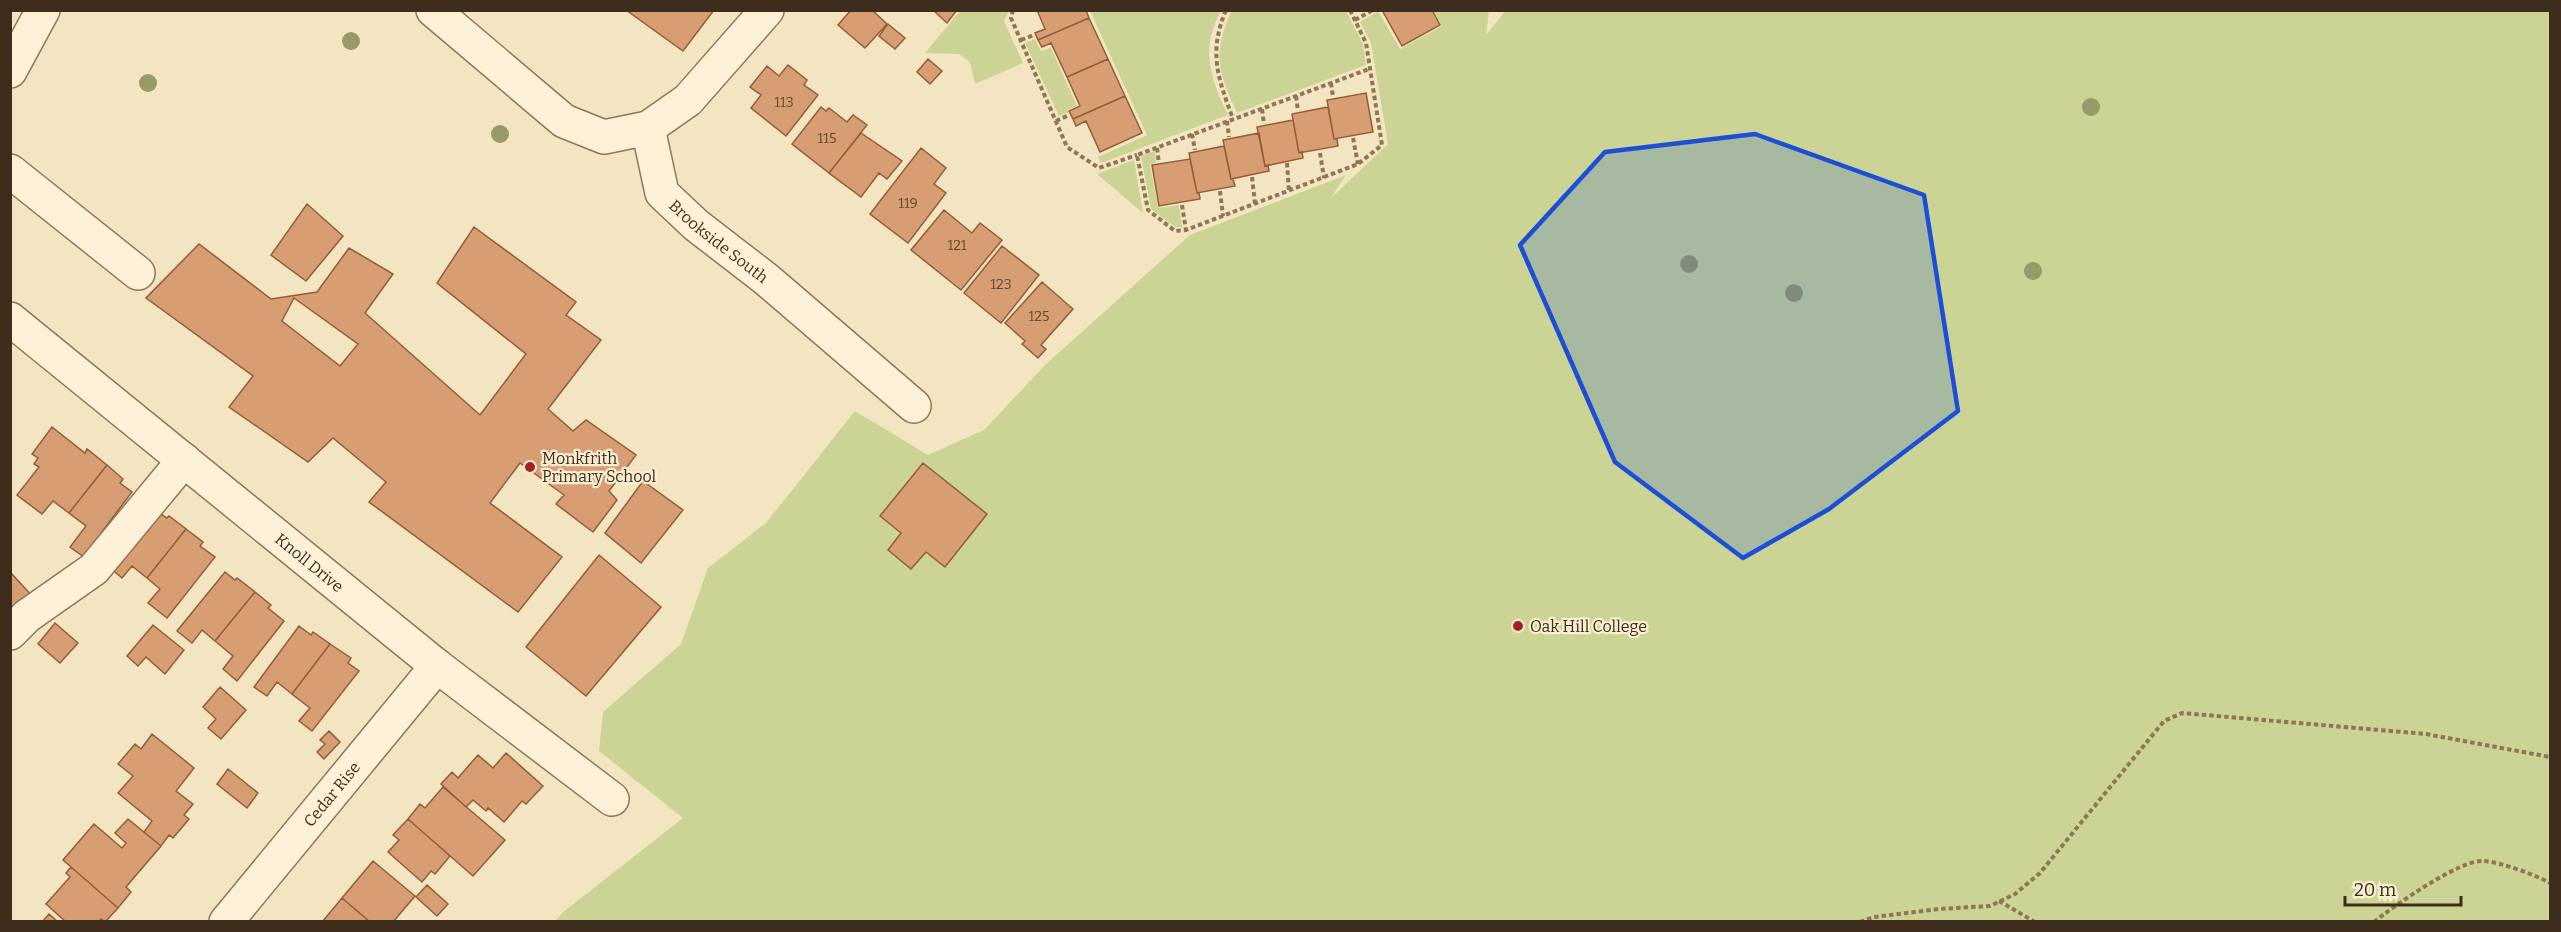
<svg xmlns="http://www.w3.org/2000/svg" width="2561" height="932" viewBox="0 0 2561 932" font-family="Bitter,serif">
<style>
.green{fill:#cbd494}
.building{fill:#d79e73;stroke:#935d39;stroke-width:1.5;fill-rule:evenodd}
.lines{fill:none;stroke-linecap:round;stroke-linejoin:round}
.minor-casing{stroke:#907656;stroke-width:36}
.path{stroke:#907656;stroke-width:4;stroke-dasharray:4.5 3;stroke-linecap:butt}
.minor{stroke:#fdf2d7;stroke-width:33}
.tree{fill:#989a69}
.marked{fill:#1d4ed8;fill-opacity:0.2;stroke:#1d4ed8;stroke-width:4.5;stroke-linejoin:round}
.poi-dot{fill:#a81f1e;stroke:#faefd3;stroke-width:2}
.labels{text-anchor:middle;stroke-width:4.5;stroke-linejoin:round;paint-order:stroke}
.number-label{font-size:14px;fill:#644932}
.street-label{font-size:16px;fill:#3e2d1c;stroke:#faefd3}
.poi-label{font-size:16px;fill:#3e2d1c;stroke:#faefd3;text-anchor:start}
</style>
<rect width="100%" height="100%" fill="#f4e5c2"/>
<path class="green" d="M1232,10L1346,11L1363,44L1366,65L1237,113C1218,71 1212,54 1232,10Z
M1433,10L1489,11L1486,35L1506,10L2550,11V921L555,922L562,913L683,818L599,751L603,712L681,644L708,568L766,523L855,411L928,455L984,430L1046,364L1190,235L1346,175L1331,198L1388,144L1371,43L1360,22L1378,11L1400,49L1442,26Z
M960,11H1009L1004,21L1023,63L975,84L970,62L959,54L925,53Z
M1090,11H1221C1200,49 1210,78 1228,115L1101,163L1098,157L1147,135Z
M1035,39L1041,51L1051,48L1077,106L1067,110L1068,112L1059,116L1025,43Z
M1155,151L1156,163L1150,164L1158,208L1179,205L1182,227H1175L1151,209L1141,156Z
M1134,160L1143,213L1097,174Z"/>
<path class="building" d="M626,10H714L683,51Z
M851,10H872L887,24L865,48L838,25Z
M933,10H957L947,23Z
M1037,10H1086L1089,18L1038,40L1035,33L1045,29Z
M1382,10H1432L1440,25L1402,46Z
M1089,18L1108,59L1067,77L1051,43L1042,47L1038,40Z
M888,24L905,38L895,49L879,36Z
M928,59L942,71L930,84L917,72Z
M1108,59L1125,96L1073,119L1069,111L1080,106L1067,77Z
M788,65L807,80L804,85L818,95L786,136L751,108L761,95L750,87L767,66L779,76Z
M1366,93L1373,132L1334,139L1327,100Z
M1125,96L1142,133L1100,152L1086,121L1076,126L1073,119Z
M821,107L826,111L829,108L847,122L853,115L867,125L829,173L792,144Z
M1328,107L1334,139H1337L1338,146L1299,153L1292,114Z
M1293,120L1299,153L1302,152L1303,158L1265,166L1257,127Z
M861,133L902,161L887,179L879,173L861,197L829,173Z
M1259,133L1265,166L1268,165L1269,171L1231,179L1223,140Z
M1224,146L1231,179H1233L1235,186L1197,193L1189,153Z
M921,148L946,168L934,184L946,193L908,243L870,214Z
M1190,159L1197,193H1199L1200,199L1159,206L1152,165Z
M307,204L343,236L306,281L271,255Z
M944,210L972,233L980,223L1002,240L961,290L911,250Z
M474,227L576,302L566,315L601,340L548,409L573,431L586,420L636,455L609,491L617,500L593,532L556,504L564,495L520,463L490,503L562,557L518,612L369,502L386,482L333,438L308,462L229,407L253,376L146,298L199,244L271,299L317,292L349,248L393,274L365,313L480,415L526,354L437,283ZM294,298L358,344L340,366L282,321Z
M1002,246L1039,275L1001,323L964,293Z
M1042,282L1073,309L1041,345L1046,349L1038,358L1022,344L1025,341L1005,323Z
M52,427L85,453L87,449L107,465L69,513L53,501L42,514L17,495L39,467L34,464L38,458L32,454Z
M923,463L987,514L945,567L926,552L911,569L888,550L901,533L880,516Z
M107,465L123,479L120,483L132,492L101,533L109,539L91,562L70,547L86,526L69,513Z
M643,481L683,510L641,563L605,533Z
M154,509L167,518L169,516L186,529L147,578L132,566L122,578L108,566Z
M186,529L203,542L200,546L215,557L167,618L148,603L160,589L147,578Z
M599,555L661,607L586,696L526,647Z
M225,572L235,580L237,578L255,592L215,641L202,630L192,643L177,631Z
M12,574L33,597L10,610V576Z
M255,592L271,605L268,608L284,621L237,681L223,669L233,656L215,641Z
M55,623L78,643L60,663L38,644Z
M153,625L184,650L165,674L146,657L138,666L127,656Z
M299,626L311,635L313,632L330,644L292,694L277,682L267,696L254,687Z
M330,644L351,658L348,663L359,671L312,731L299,721L310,708L292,694Z
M220,687L246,710L221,739L208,728L216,719L203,707Z
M329,731L340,742L324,759L317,752L325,744L320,740Z
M152,734L194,768L176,791L193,804L184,815L189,819L173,838L169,835L161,846L144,832L152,821L118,793L133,776L118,764L135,744L141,749Z
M506,753L543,786L526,804L522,801L504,822L488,808L486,811L473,800L466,807L441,784L452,772L458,778L478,755L493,768Z
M228,769L258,793L247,808L217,784Z
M443,787L505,840L473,876L408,819L420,804L425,808Z
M128,819L161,846L126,887L131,892L118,908L63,860L94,824L122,848L126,843L115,833Z
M408,819L450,856L435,874L431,871L422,882L388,852L399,840L393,835Z
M373,861L415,896L393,922H370L342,898Z
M71,867L118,908L105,922L101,919L98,922H66L46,904L70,877L66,873Z
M427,885L448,904L437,916L416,897Z
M342,898L370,922H322Z
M49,914L58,922H42Z"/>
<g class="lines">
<g class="minor-casing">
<g id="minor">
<path d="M433,10L564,121L604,137L648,128L688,100L767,10"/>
<path d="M10,71L43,10"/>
<path id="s1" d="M648,128L662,193L696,225L766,279L914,406"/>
<path d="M10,171L138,273"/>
<path id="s2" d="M10,319L437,666L612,799"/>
<path d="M10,633L27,616L94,569L184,460"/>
<path id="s3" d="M226,922L437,666"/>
</g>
</g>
<path class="path" d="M1013,10L1011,18L1067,147L1099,168L1137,155
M1226,10C1208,53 1218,78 1233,119
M1350,10L1366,43L1382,145L1358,164L1186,230L1175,231L1148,210L1137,155L1369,69
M1355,20L1373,10
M1021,40L1034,35
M1331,83L1333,97
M1296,96L1298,111
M1262,109L1264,124
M1056,121L1069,115
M1227,121L1229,137
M1192,134L1195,150
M1353,138L1358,164
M1157,148L1159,163
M1320,153L1324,178
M1287,163L1289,191
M1252,177L1255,204
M1220,191L1223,216
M1182,205L1186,230
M1999,901L2035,922
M1860,922L1874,917L1939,909L1990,906L2015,894L2040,873L2164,721L2182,713L2426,734L2550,757
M2374,922C2394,906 2460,859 2484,861C2500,862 2536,875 2550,883"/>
<use href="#minor" class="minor"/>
</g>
<g class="tree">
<circle cx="351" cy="41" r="9"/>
<circle cx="148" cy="83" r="9"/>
<circle cx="2091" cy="107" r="9"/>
<circle cx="500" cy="134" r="9"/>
<circle cx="1689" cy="264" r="9"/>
<circle cx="2033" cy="271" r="9"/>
<circle cx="1794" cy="293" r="9"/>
</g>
<path class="marked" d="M1755,134L1924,195L1958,411L1829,509L1743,558L1615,462L1520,245L1605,152Z"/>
<g class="poi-dot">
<circle cx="530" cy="467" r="6"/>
<circle cx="1518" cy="626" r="6"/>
</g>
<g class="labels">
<g class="number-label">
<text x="784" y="107">113</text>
<text x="827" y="143">115</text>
<text x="908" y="208">119</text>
<text x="957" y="250">121</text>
<text x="1001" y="289">123</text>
<text x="1039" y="321">125</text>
</g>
<g class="street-label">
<text dy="6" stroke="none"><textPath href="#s1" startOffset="141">Brookside South</textPath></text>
<text dy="6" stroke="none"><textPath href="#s2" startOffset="386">Knoll Drive</textPath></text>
<text dy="6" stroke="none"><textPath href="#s3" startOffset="166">Cedar Rise</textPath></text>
</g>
<g class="poi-label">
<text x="542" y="464">Monkfrith<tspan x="542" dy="18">Primary School</tspan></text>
<text x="1530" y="632">Oak Hill College</text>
</g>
</g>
<rect width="2561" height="932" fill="none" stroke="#3e2d1c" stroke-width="24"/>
<path d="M2345 896v9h116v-9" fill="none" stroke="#3e2d1c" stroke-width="3"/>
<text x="2354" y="896" font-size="18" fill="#3e2d1c" stroke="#faefd3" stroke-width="4.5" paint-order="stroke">20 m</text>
</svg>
